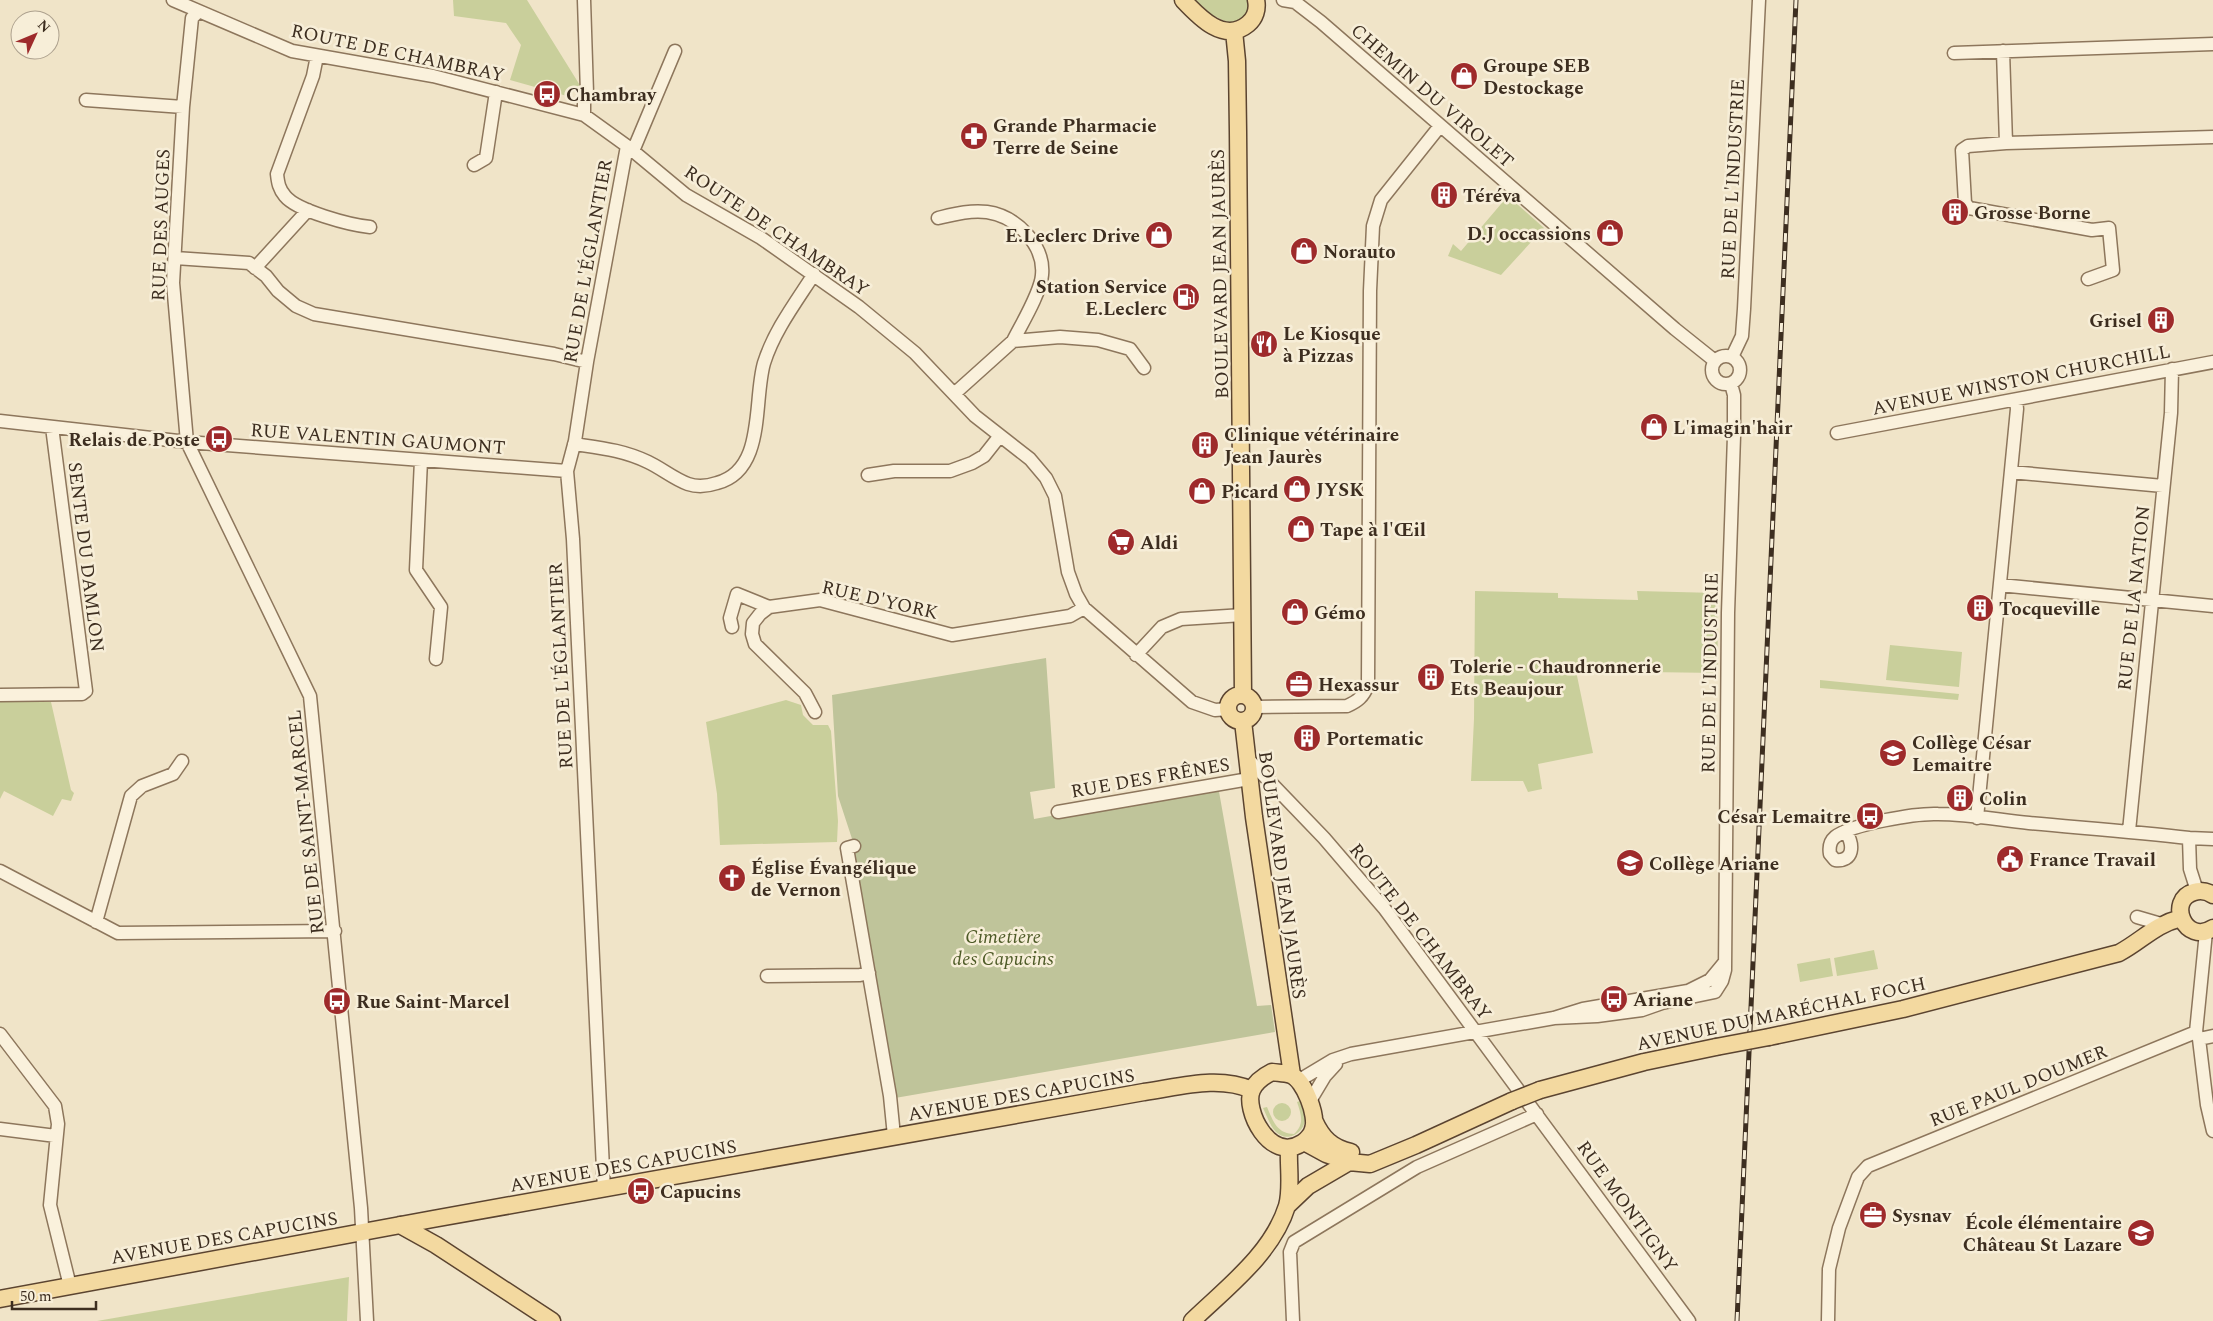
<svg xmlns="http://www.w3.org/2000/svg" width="2213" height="1321" viewBox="0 0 2213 1321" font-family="Spectral,serif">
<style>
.green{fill:#c9cf9b}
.cemetery{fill:#bfc49a}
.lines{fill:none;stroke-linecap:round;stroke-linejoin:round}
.minor-casing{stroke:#8d765c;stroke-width:15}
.major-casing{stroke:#5b4430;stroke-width:19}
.minor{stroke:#faf1dc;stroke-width:12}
.major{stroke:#f3d9a0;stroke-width:16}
.rail-casing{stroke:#3d2e20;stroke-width:5}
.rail{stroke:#f7eed8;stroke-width:3;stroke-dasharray:9;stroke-linecap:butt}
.major-bridge-casing{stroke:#5b4430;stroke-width:19;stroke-linecap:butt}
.major-bridge{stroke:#f3d9a0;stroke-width:16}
.labels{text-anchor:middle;stroke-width:5;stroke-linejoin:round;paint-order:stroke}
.street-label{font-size:19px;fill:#3d2e20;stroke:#f7eed8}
.poi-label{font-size:19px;font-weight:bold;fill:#3d2e20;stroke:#f7eed8;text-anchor:start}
.park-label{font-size:19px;font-style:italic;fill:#4d5a26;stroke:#f7eed8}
</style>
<rect width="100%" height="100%" fill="#f0e4c8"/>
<path class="green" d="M453,0H527L581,87L567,96L510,80L521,45L506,23L454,16Z
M1194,0H1248L1249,10L1240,22L1231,24L1212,15Z
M1501,190L1544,228L1501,275L1448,256L1453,244L1461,251L1501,204L1493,196Z
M1475,591L1558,593V598L1638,600L1637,591L1717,593L1718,673L1576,671L1593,753L1538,764L1542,789L1528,792L1523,781H1471L1474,719Z
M1890,645L1962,652L1959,687L1886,680Z
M1820,680L1959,694L1958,700L1820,688Z
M0,700L51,702L71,790L74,793L71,801L62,799L53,816L4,791L0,799Z
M786,700L801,705L803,715L813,725H828L831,731L838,821L837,842L720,845L717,794L706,722Z
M1874,950L1878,969L1837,976L1834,958Z
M1830,958L1833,976L1800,982L1797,964Z
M1300,1101C1301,1106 1305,1111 1305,1116C1307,1131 1288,1144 1276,1132C1270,1126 1267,1116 1263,1108L1267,1107C1273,1121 1277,1134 1294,1134C1305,1124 1301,1114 1297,1102Z
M1273 1112a9 9 0 1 1 18 0a9 9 0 1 1-18 0Z
M349,1277L347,1321H97Z"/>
<path class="cemetery" d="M1046,658L1055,788L1030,792L1034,819L1218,786L1257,1006L1271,1005L1275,1032L895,1098L853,856L856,851L838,796L832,695Z"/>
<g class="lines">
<g class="minor-casing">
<path id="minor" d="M173,0L292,51L433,76L584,115L627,146L686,195L761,238L859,307L915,353L975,416L1030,459L1046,478L1055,496L1068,572L1076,594L1084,608L1192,702L1215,710L1229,709
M1283,0L1295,2L1321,22L1675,329L1715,361
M198,12L192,18L183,107L173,283L187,442L310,696L361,1208L367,1321
M2003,51L2006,143
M1954,53L2213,44
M317,56L313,76L277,174C278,183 279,189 285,196C297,211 350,225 370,227
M86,100L183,107
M584,115V101L587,93L584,0
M633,151L675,51
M474,165L486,158L496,92
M938,218C955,214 970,210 987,212C1016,216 1045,245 1042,275C1041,292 1021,325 1013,341
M175,258L249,263L266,276L278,291L296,306L314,314L554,354L587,362
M255,268L308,210
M2088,279L2113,270L2109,228L2092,230L1969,208L1965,203L1962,150L1968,146L2006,143L2213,137
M1712 370a14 14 0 1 1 28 0a14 14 0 1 1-28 0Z
M1732,357L1742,336L1744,309L1759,0
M954,394L1013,341L1060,337L1098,340L1130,349L1144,368
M0,421L187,442L567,471
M1837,433L2213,362
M574,444C601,448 623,450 648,462C661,468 674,479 688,484C697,487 708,486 717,483C766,470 753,401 764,363C774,331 796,302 814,274
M421,460L416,570L441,607L436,659
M2011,472L2163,486
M868,475L894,471H950L972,463L984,456L999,437
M2000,585L2213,606
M732,627L730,618L737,594L769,607
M1136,655L1162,627L1181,619L1243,615
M0,695L82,694L86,691L52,427
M1254,707L1347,706C1358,701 1363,697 1368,685L1370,291L1373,226L1381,200L1440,126
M815,712L805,693L755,644L752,634L753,623L760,614L769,607L820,600L952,635L1070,616L1084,608
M1246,757L1324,838L1384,908L1689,1321
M1058,812L1249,779
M1977,818L2017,409L2016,400
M2129,831L2171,413L2172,369
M1846,832C1854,845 1854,862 1835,860L1830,854C1829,848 1829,842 1835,837C1852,824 1916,813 1938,814C1968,814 1999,820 2029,823C2083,828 2136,832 2189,838L2190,869L2197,891
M2189,838L2213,839
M854,846L847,848L890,1096L894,1136
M0,871L118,933L335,931
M2137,917L2161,924
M96,922L131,796L142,786L173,774L182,761
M2206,932L2196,1032L2199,1039L2207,1105L2213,1131
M767,976L860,975L869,973
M1554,1018L1597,1016L1642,1010L1662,1003L1715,992L1722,981L1725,970L1728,613L1734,436V395L1731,384
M0,1034L55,1106L58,1124L50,1205L70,1286
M2199,1039L2213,1036
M1298,1081L1333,1060L1351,1054L1554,1018L1583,1009L1688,991L1710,980L1724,963
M1310,1101L1325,1076L1336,1064
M0,1129L56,1136
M604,1190L573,539L567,471L575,441L587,362L627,146
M1293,1321L1290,1252L1294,1242L1417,1167L1537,1114
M1828,1321L1829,1269L1839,1228L1858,1177L1868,1166L2196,1032"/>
</g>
<g class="major-casing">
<path id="major" d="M1183,0C1199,17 1224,44 1248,24C1255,18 1258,9 1256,0
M1234,31L1237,61L1238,132L1243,695
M1228 708a13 13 0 1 1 26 0a13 13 0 1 1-26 0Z
M1243,721L1254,817L1292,1075
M2213,895C2207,891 2201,890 2194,892C2166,900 2185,946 2213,928
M1769,1037L1903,1009L2119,953C2143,940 2154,925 2181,918
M1272,1072C1278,1073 1285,1073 1291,1075C1304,1080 1318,1116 1313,1129C1312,1134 1306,1141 1302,1143C1270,1164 1243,1109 1252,1090C1256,1081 1264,1076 1272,1072Z
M1540,1090L1644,1062L1716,1047
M1314,1120C1322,1138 1332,1148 1351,1152
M1304,1142L1326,1154L1349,1162L1370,1164L1416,1145L1512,1101
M1288,1205L1308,1186L1349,1162
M400,1225L436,1245L552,1321
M0,1299L433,1219L1144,1092C1180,1087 1218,1075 1252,1090
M1192,1321C1226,1288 1272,1254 1287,1206C1292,1189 1288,1166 1289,1148"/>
</g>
<use href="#minor" class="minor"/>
<use href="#major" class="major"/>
<g class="rail-casing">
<path id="rail" d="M1737,1321L1796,0"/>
</g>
<use href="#rail" class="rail"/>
<g class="major-bridge-casing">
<path id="major-bridge" d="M1716,1047L1769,1037
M1512,1101L1540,1090"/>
</g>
<use href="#major-bridge" class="major-bridge"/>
</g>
<defs>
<g id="shop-disc" transform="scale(1.4375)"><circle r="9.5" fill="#9e2a2b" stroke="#f7eed8"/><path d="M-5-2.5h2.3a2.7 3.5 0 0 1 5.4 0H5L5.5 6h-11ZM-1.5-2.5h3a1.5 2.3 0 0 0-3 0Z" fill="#fff"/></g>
<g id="bus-disc" transform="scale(1.4375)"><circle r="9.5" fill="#9e2a2b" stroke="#f7eed8"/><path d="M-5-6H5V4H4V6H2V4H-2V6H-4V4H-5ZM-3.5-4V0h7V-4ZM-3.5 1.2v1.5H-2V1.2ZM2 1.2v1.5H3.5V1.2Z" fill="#fff"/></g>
<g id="pharmacy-disc" transform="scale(1.4375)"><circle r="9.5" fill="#9e2a2b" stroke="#f7eed8"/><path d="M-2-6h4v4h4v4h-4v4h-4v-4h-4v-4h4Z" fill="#fff"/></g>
<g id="building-disc" transform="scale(1.4375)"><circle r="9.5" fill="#9e2a2b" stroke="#f7eed8"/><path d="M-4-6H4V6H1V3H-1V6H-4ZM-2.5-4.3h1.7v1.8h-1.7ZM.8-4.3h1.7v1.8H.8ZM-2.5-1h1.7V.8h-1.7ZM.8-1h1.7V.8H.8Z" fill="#fff"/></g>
<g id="fuel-disc" transform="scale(1.4375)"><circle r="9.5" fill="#9e2a2b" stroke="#f7eed8"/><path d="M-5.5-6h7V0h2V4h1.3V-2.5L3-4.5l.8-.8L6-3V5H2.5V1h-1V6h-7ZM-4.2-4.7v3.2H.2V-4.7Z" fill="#fff"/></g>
<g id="restaurant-disc" transform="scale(1.4375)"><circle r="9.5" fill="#9e2a2b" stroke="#f7eed8"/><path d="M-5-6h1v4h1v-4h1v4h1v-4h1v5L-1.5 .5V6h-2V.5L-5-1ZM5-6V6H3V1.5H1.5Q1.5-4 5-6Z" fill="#fff"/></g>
<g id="supermarket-disc" transform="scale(1.4375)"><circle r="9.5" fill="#9e2a2b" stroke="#f7eed8"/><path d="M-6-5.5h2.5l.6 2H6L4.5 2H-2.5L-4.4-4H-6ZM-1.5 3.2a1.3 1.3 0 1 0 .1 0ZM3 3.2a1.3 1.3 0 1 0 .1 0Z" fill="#fff"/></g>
<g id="office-disc" transform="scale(1.4375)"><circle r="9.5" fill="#9e2a2b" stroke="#f7eed8"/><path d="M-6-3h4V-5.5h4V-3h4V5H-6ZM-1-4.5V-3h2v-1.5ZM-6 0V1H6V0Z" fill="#fff"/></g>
<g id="school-disc" transform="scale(1.4375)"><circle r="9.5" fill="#9e2a2b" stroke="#f7eed8"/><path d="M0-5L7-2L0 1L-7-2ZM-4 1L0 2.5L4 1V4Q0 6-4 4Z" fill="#fff"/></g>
<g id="civic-disc" transform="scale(1.4375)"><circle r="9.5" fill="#9e2a2b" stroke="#f7eed8"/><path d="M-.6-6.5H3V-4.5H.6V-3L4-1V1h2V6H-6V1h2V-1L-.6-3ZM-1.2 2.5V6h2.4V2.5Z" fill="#fff"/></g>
<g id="church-disc" transform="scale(1.4375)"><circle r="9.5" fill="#9e2a2b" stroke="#f7eed8"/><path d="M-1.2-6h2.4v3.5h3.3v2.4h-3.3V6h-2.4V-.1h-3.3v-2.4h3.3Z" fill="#fff"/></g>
</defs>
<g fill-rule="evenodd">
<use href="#shop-disc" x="1464" y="76"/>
<use href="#bus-disc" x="547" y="94"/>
<use href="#pharmacy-disc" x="974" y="136"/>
<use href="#building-disc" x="1444" y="195"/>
<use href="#building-disc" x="1955" y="212"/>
<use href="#shop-disc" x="1610" y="233"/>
<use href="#shop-disc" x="1159" y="235"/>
<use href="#shop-disc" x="1304" y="251"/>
<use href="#fuel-disc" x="1186" y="297"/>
<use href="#building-disc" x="2161" y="320"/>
<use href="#restaurant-disc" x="1264" y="344"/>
<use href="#shop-disc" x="1654" y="427"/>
<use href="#bus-disc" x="219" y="439"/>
<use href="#building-disc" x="1205" y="445"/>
<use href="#shop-disc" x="1297" y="489"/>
<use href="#shop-disc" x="1202" y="491"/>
<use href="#shop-disc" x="1301" y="529"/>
<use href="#supermarket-disc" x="1121" y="542"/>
<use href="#building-disc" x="1980" y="608"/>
<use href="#shop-disc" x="1295" y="612"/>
<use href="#building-disc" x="1431" y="677"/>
<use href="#office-disc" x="1299" y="684"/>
<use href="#building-disc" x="1307" y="738"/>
<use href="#school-disc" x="1893" y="753"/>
<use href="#building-disc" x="1960" y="798"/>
<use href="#bus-disc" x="1870" y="816"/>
<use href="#civic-disc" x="2010" y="859"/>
<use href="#school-disc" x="1630" y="863"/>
<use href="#church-disc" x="732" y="878"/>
<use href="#bus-disc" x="1614" y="999"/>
<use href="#bus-disc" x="337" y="1001"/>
<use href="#bus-disc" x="641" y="1191"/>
<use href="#office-disc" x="1873" y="1215"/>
<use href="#school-disc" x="2141" y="1233"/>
</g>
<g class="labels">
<g class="street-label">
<text transform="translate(398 52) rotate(12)" y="7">ROUTE DE CHAMBRAY</text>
<text transform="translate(1433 95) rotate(41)" y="7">CHEMIN DU VIROLET</text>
<text transform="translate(1732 179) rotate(-87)" y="7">RUE DE L'INDUSTRIE</text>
<text transform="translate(160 225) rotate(-88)" y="7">RUE DES AUGES</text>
<text transform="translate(777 230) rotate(34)" y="7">ROUTE DE CHAMBRAY</text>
<text transform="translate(587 261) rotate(-80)" y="7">RUE DE L'ÉGLANTIER</text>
<text transform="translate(1219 274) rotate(-91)" y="7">BOULEVARD JEAN JAURÈS</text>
<text transform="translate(2021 379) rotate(-11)" y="7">AVENUE WINSTON CHURCHILL</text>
<text transform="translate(378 438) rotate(4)" y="7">RUE VALENTIN GAUMONT</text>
<text transform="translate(87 557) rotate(83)" y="7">SENTE DU DAMLON</text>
<text transform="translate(2133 598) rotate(-84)" y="7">RUE DE LA NATION</text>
<text transform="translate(880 599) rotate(13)" y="7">RUE D'YORK</text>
<text transform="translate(560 666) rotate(-93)" y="7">RUE DE L'ÉGLANTIER</text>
<text transform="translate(1709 673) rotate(-89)" y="7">RUE DE L'INDUSTRIE</text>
<text transform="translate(1150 777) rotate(-10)" y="7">RUE DES FRÊNES</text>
<text transform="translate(305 822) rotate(-96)" y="7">RUE DE SAINT-MARCEL</text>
<text transform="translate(1283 875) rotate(82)" y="7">BOULEVARD JEAN JAURÈS</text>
<text transform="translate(1421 931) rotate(52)" y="7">ROUTE DE CHAMBRAY</text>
<text transform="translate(1781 1013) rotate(-12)" y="7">AVENUE DU MARÉCHAL FOCH</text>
<text transform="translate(2018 1085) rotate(-22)" y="7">RUE PAUL DOUMER</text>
<text transform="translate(1021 1094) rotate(-10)" y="7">AVENUE DES CAPUCINS</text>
<text transform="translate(623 1165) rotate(-10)" y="7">AVENUE DES CAPUCINS</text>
<text transform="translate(1628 1206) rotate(54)" y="7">RUE MONTIGNY</text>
<text transform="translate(224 1237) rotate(-10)" y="7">AVENUE DES CAPUCINS</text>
</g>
<g class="poi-label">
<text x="1483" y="72">Groupe SEB<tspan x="1483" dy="22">Destockage</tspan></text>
<text x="566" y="101">Chambray</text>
<text x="993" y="132">Grande Pharmacie<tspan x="993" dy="22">Terre de Seine</tspan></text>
<text x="1463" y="202">Téréva</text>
<text x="1974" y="219">Grosse Borne</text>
<text x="1591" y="240" text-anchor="end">D.J occassions</text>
<text x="1140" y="242" text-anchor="end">E.Leclerc Drive</text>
<text x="1323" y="258">Norauto</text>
<text x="1167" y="293" text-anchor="end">Station Service<tspan x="1167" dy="22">E.Leclerc</tspan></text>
<text x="2142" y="327" text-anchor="end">Grisel</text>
<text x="1283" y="340">Le Kiosque<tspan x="1283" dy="22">à Pizzas</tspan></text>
<text x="1673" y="434">L'imagin'hair</text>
<text x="1224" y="441">Clinique vétérinaire<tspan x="1224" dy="22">Jean Jaurès</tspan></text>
<text x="200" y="446" text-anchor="end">Relais de Poste</text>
<text x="1316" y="496">JYSK</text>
<text x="1221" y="498">Picard</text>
<text x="1320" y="536">Tape à l'Œil</text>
<text x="1140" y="549">Aldi</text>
<text x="1999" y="615">Tocqueville</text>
<text x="1314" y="619">Gémo</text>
<text x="1450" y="673">Tolerie - Chaudronnerie<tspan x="1450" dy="22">Ets Beaujour</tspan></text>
<text x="1318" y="691">Hexassur</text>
<text x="1326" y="745">Portematic</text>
<text x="1912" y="749">Collège César<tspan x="1912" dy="22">Lemaitre</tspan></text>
<text x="1979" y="805">Colin</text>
<text x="1851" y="823" text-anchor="end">César Lemaitre</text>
<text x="2029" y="866">France Travail</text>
<text x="1649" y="870">Collège Ariane</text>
<text x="751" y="874">Église Évangélique<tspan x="751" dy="22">de Vernon</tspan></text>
<text x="1633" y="1006">Ariane</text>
<text x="356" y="1008">Rue Saint-Marcel</text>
<text x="660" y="1198">Capucins</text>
<text x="1892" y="1222">Sysnav</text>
<text x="2122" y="1229" text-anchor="end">École élémentaire<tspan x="2122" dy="22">Château St Lazare</tspan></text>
</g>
<g class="park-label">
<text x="1003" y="943">Cimetière<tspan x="1003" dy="22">des Capucins</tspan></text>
</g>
</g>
<g transform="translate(35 35) rotate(46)"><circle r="24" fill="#f7eed8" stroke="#ada18e"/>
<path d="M0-4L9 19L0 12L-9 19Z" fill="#9e2a2b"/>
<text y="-8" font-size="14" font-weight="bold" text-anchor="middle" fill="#3d2e20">N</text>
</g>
<path d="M12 1301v8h84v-8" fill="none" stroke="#3d2e20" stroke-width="2.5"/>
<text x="20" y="1301" font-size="15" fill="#3d2e20" stroke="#f7eed8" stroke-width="4" paint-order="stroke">50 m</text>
</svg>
